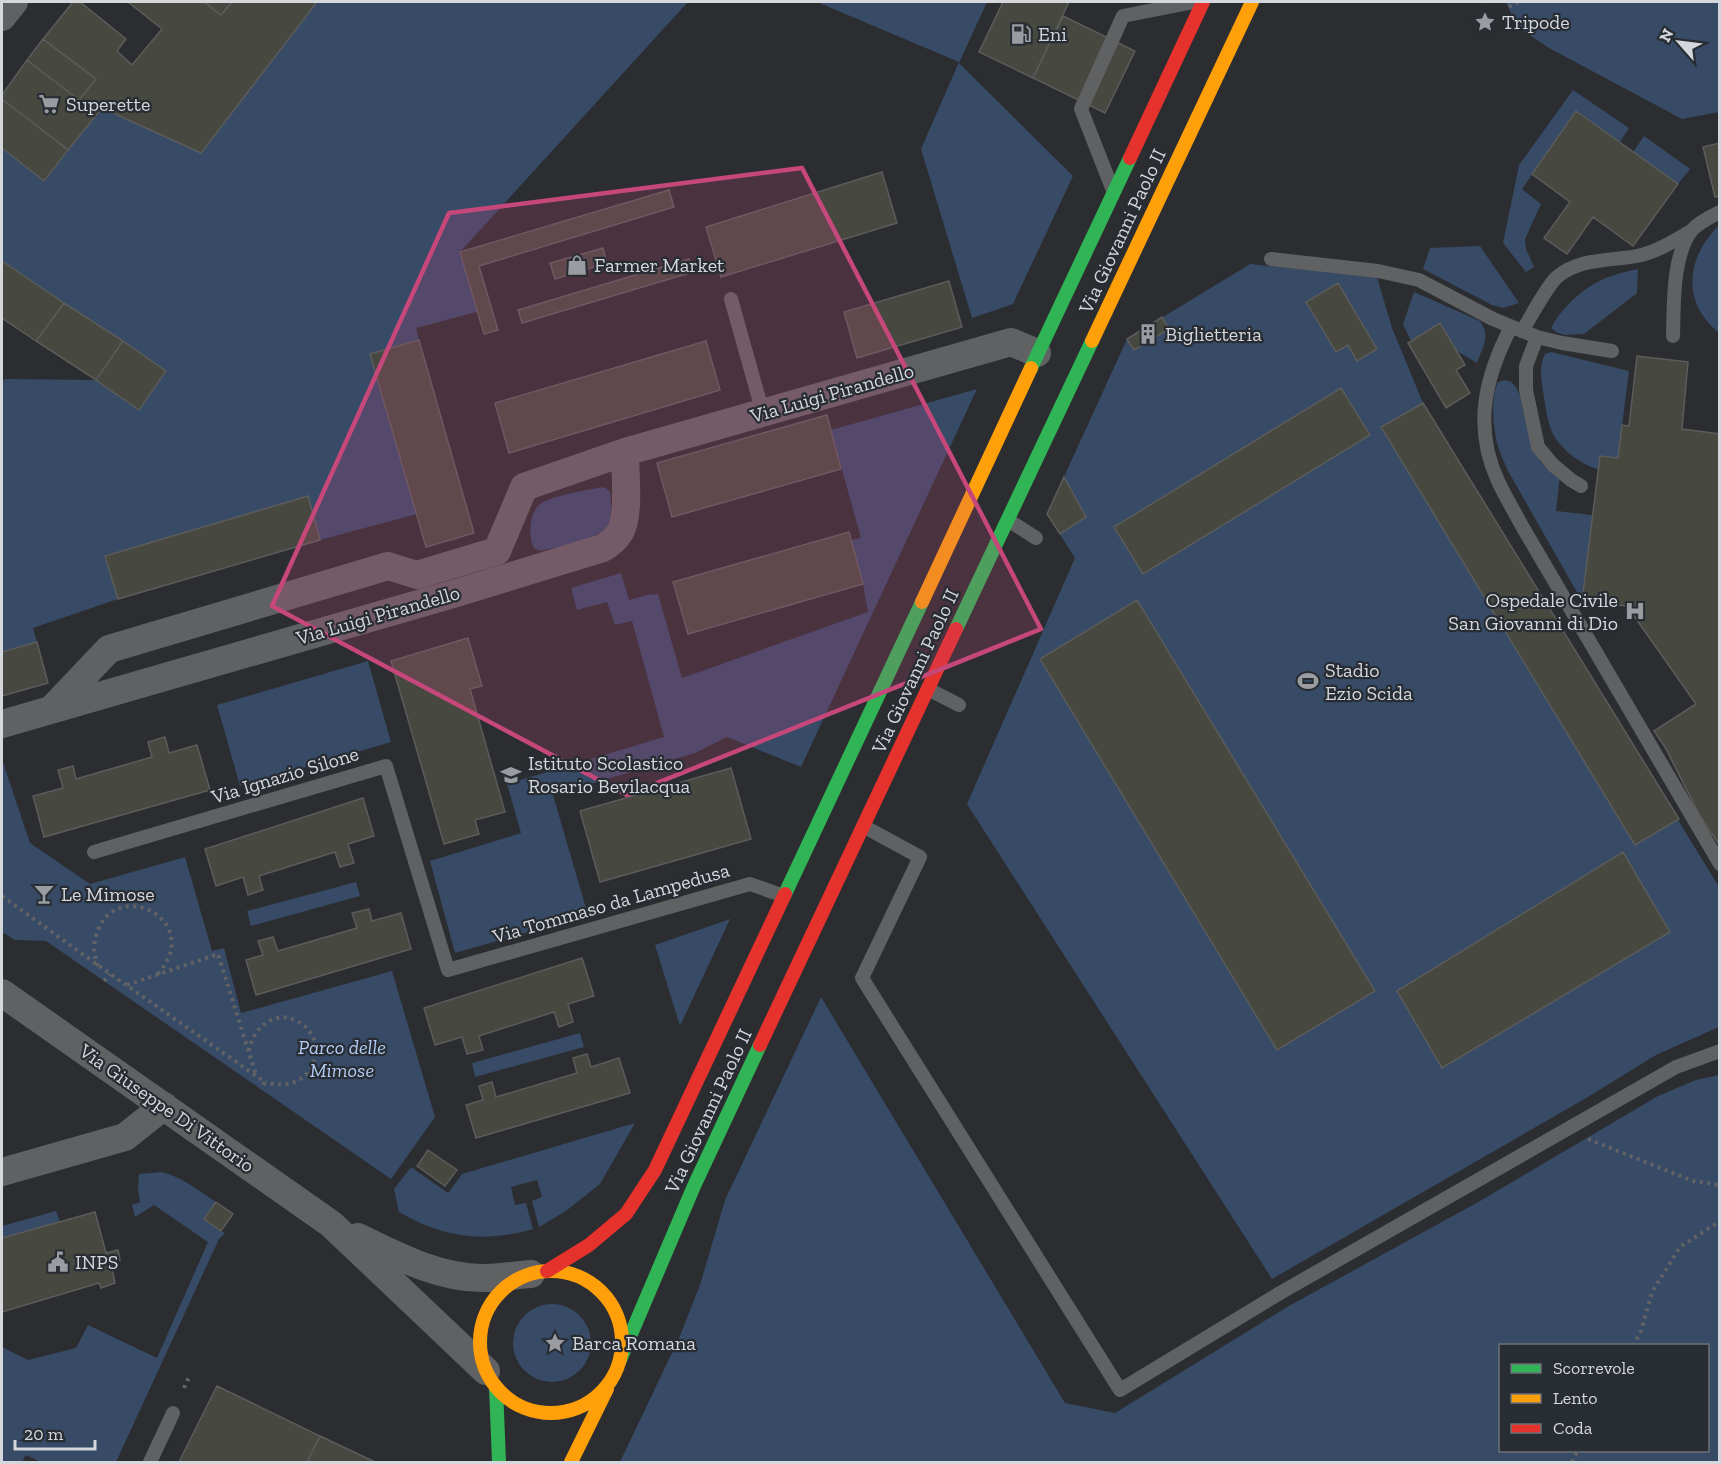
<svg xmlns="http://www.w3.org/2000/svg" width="1721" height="1464" viewBox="0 0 1721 1464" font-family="'Zilla Slab',serif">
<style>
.green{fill:#374a66;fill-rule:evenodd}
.building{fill:#474940;stroke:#5b5c5b;stroke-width:1.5}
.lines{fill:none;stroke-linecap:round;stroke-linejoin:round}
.path{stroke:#616365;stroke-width:4;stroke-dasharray:3 4.5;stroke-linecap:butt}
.lane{stroke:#606162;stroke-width:14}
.street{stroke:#606162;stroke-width:28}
.fast{stroke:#30b455;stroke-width:14}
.slow{stroke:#ff9f0a;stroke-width:14}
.jam{stroke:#e5322d;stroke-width:14}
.marked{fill:#c6487b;fill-opacity:0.2;stroke:#c6487b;stroke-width:4.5;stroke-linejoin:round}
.labels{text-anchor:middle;stroke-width:4.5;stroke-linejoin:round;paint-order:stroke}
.poi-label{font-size:20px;fill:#d4d7dc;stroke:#282d33;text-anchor:start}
.street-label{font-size:20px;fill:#d4d7dc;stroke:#282d33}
.park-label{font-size:20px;font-style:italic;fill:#b1cbf4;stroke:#282d33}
</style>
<rect width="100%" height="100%" fill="#2b2d30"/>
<path class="green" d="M317,2H688L460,252L477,312L416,328L419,340L370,354L417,514L320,540L307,497L106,555L118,599L33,628L37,642L2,652V381L6,379L96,380L139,410L166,371L2,261V148L44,180L102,108L201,153Z
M817,2H987L959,63L1073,176L1013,304L972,318L921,149L959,62Z
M1506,2H1719V112L1682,119L1549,48L1517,27Z
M1573,90L1629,128L1620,142L1576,111L1522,189L1541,204L1525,239L1526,249L1534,267L1526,272L1503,243L1519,165Z
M1644,136L1690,169L1678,184L1633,152Z
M1719,225V333C1681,302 1686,258 1719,225Z
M1480,246L1519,303L1503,308L1492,305L1423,269L1430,248Z
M1250,264L1377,277L1392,328L1423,403L1719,887V1027L1656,1055L1588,1097L1272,1279L967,804L1075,558L1047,514L1127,339Z
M1638,269L1637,293L1584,334L1565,335L1556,332L1551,328C1563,305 1589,282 1615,275C1622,272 1630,271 1638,269Z
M1414,292L1480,321C1491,337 1483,346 1477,363L1457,351L1440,324L1411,341L1403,324Z
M1551,352L1629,371L1618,458L1600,456L1598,469C1581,465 1559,448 1552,432C1547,419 1545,405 1543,391C1541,378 1539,366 1545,354Z
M1505,380L1511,382L1516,387L1520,396L1529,436L1535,453L1542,464L1560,476L1556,511L1593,515L1582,601L1508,471C1505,464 1501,456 1499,449C1493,432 1490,398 1498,382Z
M977,389L801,767L727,737L695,753L553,795L588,915L455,953L430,861L521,833L507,784L664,737L632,621L615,625L607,602L577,610L571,588L621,573L629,600L647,595L658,594L682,678L868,612L863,584L851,540L861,538L831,430Z
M604,487L610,492C611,501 612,511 610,521C604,541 559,546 541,551L534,548C528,536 529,513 540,504C551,496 590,489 604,487Z
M368,661L391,742L240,786L217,705Z
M2,759L30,843L90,884L185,857L212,951L224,948L241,1013L392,971L435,1117L391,1179L46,941L15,940L2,932Z
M356,882L360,896L251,926L247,911Z
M730,919L680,1026L655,945Z
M821,997L1065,1403L1115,1413L1287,1307L1480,1201L1658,1096L1696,1080L1719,1075V1462H620L680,1336L700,1285L725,1200ZM1500,1346H1708V1450H1500Z
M580,1033L584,1047L475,1077L472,1063Z
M635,1123L600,1184L566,1211L539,1227L532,1201L542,1197L537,1180L511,1187L515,1205L526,1203L533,1229C485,1243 442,1238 399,1212L394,1189L411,1167L448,1193L462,1174Z
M162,1172C182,1177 199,1191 216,1202L221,1231L225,1233L219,1239L116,1462H41L26,1455L22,1462H2V1347L28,1360L76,1348L88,1325L157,1358L208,1242L154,1205L135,1217L132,1205L140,1202L138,1189L139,1174Z
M56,1211L60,1222L2,1238V1226Z
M513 1343a39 39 0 1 1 78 0a39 39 0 1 1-78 0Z"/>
<path class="building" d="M73,2H80L126,39L117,51L132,65L162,29L128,2H204L221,15L232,2H317L201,153L102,108L79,100L96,79L43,39Z
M204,2H232L221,15Z
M1003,2H1069L1033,78L979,52Z
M1063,16L1135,51L1105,113L1033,78Z
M43,39L96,79L79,100L27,60Z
M27,60L79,100L102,108L68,150L2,99V95Z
M2,99L68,150L44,181L2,148Z
M1576,111L1678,184L1633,246L1593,217L1567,254L1544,238L1570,202L1532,174Z
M1720,143V196L1715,197L1703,147Z
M882,172L897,223L721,277L706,227Z
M669,190L674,207L479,266L498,330L484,334L460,252Z
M603,248L607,263L555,279L550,263Z
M689,259L693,272L522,323L518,310Z
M2,261L64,303L36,341L2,318Z
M949,281L962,327L857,358L844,312Z
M1338,283L1377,349L1357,361L1348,345L1336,352L1306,302Z
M64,303L123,341L96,380L36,341Z
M1162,317L1169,329L1134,350L1127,339Z
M1440,323L1465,365L1456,370L1470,393L1446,408L1408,343Z
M419,340L474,533L426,547L370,354Z
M123,341L166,371L139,410L96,380Z
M706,341L720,390L509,453L495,403Z
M1637,356L1688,362L1682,429L1720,434V846L1700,816L1665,747L1654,731L1696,704L1627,606L1582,601L1600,456L1618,458L1622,425L1629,426Z
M1341,388L1370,435L1143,574L1114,527Z
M1423,403L1679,819L1635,845L1381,427Z
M827,415L841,469L672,517L657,463Z
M1064,477L1086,517L1060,534L1047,514Z
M308,496L320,540L118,599L105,556Z
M849,532L863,584L688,634L673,582Z
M1137,600L1375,991L1277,1050L1040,659Z
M468,638L482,686L470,689L505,812L475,820L479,834L444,844L391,661Z
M37,642L48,683L2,696V652Z
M165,737L169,753L197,745L210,790L44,837L33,796L63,788L58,770L73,766L76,779L152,757L148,742Z
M731,768L751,839L600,882L580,811Z
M363,798L374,836L348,844L354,863L340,867L335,852L259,876L263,890L248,895L243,877L216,886L205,849Z
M1623,852L1670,932L1442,1068L1397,991Z
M369,909L372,921L401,913L411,949L256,995L246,960L263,955L258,941L273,937L278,951L357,928L352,913Z
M582,958L594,996L568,1004L573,1022L559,1027L554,1012L479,1036L483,1050L467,1054L462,1037L435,1045L424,1008Z
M587,1054L591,1067L619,1058L630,1093L476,1138L466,1105L483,1100L479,1086L492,1082L496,1097L577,1073L573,1058Z
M428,1150L457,1170L445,1186L417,1166Z
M216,1202L233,1214L221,1231L204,1219Z
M95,1212L106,1253L118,1250L120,1260L111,1263L115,1283L101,1288L99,1283L2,1312V1238Z
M217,1386L320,1436L307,1462H179Z
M320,1436L375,1462H307Z"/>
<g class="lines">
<path class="path" d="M1509,7L1518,2
M2,896L99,966L265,1082L261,1089
M98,966C93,953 93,943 98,930C115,885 183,910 170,954C167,961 163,968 158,974
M104,981L110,974
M127,985L218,954L256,1075
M249,1051C251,1039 258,1027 269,1021C276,1017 284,1016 292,1019C336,1035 315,1098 265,1082
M1588,1139L1693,1181L1720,1185
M1633,1346L1641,1331L1652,1292L1680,1247L1720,1221
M184,1388L189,1377
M1572,1462L1578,1450"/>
<path class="lane" d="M1112,188L1081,109L1123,16L1194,2
M1271,259L1378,271L1419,280L1493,319L1537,337L1562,343L1612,351
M731,299L763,413
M1511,327C1485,377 1473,427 1498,481C1505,496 1514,511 1522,526L1720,864
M1522,331C1531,317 1546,287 1557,277C1579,258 1611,261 1637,256C1657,252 1674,241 1691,231
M1673,336C1674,305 1672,255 1692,230C1699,222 1710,217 1720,212
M1537,337L1526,366V390L1538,447L1553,465L1571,480L1581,486
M1008,520L1036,538
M928,689L959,705
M863,826L920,857L862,978L1120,1390L1280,1293L1676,1067L1720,1051
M94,852L386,766L448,970L750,884L784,896
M150,1462L173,1413"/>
<path class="street" d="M2,17L14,2
M52,709L109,649L388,566L417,575L497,551L524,487L625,452L1011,342L1037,353
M2,724L453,594L603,548C611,543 616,539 620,532C630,516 625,472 625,452
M2,993L331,1224L486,1371
M2,1172L125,1137L164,1106
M358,1237C397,1256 440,1279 485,1278C500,1278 516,1275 531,1274"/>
<path class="fast" d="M1031,368L1130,158
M956,629L1092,341
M785,894L922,602
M620,1360L694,1186L760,1045
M496,1387L499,1462"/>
<path class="slow" d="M1092,341L1252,2
M922,602L1031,368
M480 1342a71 71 0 1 1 142 0a71 71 0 1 1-142 0Z
M571,1462L607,1389"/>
<path class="jam" d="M1130,158L1203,2
M760,1045L956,629
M547,1271L589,1245L626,1214L655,1170L785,894"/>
</g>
<path class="marked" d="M802,168L1041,629L627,795L272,606L449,213Z"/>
<defs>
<g id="sight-bare" transform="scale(1.62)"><path d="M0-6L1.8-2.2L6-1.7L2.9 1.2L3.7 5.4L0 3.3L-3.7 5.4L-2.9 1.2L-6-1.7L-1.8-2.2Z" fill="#999ca0" stroke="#282d33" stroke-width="2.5" paint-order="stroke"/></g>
<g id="fuel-bare" transform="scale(1.62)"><path d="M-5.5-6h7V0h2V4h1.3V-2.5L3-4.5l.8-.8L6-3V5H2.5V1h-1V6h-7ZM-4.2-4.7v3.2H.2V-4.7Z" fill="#999ca0" stroke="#282d33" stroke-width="2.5" paint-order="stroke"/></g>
<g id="supermarket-bare" transform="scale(1.62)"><path d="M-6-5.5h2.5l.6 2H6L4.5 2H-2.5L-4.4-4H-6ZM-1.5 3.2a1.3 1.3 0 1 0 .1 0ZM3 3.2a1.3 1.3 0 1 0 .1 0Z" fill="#999ca0" stroke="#282d33" stroke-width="2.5" paint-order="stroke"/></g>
<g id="shop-bare" transform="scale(1.62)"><path d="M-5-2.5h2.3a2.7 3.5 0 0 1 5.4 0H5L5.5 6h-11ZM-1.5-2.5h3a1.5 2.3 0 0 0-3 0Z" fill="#999ca0" stroke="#282d33" stroke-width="2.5" paint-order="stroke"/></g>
<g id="building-bare" transform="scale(1.62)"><path d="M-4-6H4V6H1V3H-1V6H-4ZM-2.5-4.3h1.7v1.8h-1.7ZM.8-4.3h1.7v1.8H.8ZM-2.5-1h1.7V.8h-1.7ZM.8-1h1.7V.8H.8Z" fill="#999ca0" stroke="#282d33" stroke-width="2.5" paint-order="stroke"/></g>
<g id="hospital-bare" transform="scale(1.62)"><path d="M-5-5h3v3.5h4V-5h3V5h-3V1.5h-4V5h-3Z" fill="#999ca0" stroke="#282d33" stroke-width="2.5" paint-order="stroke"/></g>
<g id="stadium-bare" transform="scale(1.62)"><path d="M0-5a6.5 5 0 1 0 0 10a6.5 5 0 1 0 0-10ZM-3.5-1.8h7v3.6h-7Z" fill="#999ca0" stroke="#282d33" stroke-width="2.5" paint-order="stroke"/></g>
<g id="school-bare" transform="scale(1.62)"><path d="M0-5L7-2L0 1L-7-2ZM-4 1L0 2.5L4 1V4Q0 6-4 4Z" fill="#999ca0" stroke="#282d33" stroke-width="2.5" paint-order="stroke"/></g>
<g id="bar-bare" transform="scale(1.62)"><path d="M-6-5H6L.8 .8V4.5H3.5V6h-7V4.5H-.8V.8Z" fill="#999ca0" stroke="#282d33" stroke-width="2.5" paint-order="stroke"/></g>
<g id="civic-bare" transform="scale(1.62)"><path d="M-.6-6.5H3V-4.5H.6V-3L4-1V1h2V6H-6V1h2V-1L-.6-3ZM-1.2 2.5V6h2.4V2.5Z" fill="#999ca0" stroke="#282d33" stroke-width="2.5" paint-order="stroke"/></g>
</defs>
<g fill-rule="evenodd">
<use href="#sight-bare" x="1485" y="22"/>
<use href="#fuel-bare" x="1021" y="34"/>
<use href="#supermarket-bare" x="49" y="104"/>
<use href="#shop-bare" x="577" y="265"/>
<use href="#building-bare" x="1148" y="334"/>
<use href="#hospital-bare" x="1635" y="611"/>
<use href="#stadium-bare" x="1308" y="681"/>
<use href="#school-bare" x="511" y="775"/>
<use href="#bar-bare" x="44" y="894"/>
<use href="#civic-bare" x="58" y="1262"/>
<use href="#sight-bare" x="555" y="1343"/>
</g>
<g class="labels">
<g class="poi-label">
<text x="1502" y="29">Tripode</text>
<text x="1038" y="41">Eni</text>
<text x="66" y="111">Superette</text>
<text x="594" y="272">Farmer Market</text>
<text x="1165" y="341">Biglietteria</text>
<text x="1618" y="607" text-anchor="end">Ospedale Civile<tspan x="1618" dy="23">San Giovanni di Dio</tspan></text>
<text x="1325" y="677">Stadio<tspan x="1325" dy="23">Ezio Scida</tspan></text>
<text x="528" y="770">Istituto Scolastico<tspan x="528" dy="23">Rosario Bevilacqua</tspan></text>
<text x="61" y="901">Le Mimose</text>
<text x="75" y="1269">INPS</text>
<text x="572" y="1350">Barca Romana</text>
</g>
<g class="street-label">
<text transform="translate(1122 231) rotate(-65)" y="7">Via Giovanni Paolo II</text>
<text transform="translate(832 393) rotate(-16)" y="7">Via Luigi Pirandello</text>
<text transform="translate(378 615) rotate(-16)" y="7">Via Luigi Pirandello</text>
<text transform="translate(915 671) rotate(-65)" y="7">Via Giovanni Paolo II</text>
<text transform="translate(285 775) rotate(-17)" y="7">Via Ignazio Silone</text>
<text transform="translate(611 903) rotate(-16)" y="7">Via Tommaso da Lampedusa</text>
<text transform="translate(167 1108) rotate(35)" y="7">Via Giuseppe Di Vittorio</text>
<text transform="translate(708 1111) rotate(-65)" y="7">Via Giovanni Paolo II</text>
</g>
<g class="park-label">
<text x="342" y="1054">Parco delle<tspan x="342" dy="23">Mimose</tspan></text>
</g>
</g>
<rect width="1721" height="1464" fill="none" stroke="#d4d7dc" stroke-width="6"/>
<rect x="1499" y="1344" width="210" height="108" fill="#282d33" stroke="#6d7177" stroke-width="1.5"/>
<rect x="1511" y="1364" width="30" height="9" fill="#30b455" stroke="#6d7177" stroke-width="1.5"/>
<text x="1553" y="1374" font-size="18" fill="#d4d7dc">Scorrevole</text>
<rect x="1511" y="1394" width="30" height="9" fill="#ff9f0a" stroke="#6d7177" stroke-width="1.5"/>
<text x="1553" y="1404" font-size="18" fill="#d4d7dc">Lento</text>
<rect x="1511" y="1424" width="30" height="9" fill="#e5322d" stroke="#6d7177" stroke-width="1.5"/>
<text x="1553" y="1434" font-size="18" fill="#d4d7dc">Coda</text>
<g transform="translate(1679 42) rotate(298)" stroke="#282d33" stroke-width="4.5" paint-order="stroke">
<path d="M0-4.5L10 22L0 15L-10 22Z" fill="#d4d7dc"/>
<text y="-9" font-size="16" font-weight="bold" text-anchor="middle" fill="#d4d7dc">N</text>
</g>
<path d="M15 1440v9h80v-9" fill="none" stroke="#d4d7dc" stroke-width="3"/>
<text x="24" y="1440" font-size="18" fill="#d4d7dc" stroke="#282d33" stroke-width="4.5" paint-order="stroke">20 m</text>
</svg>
